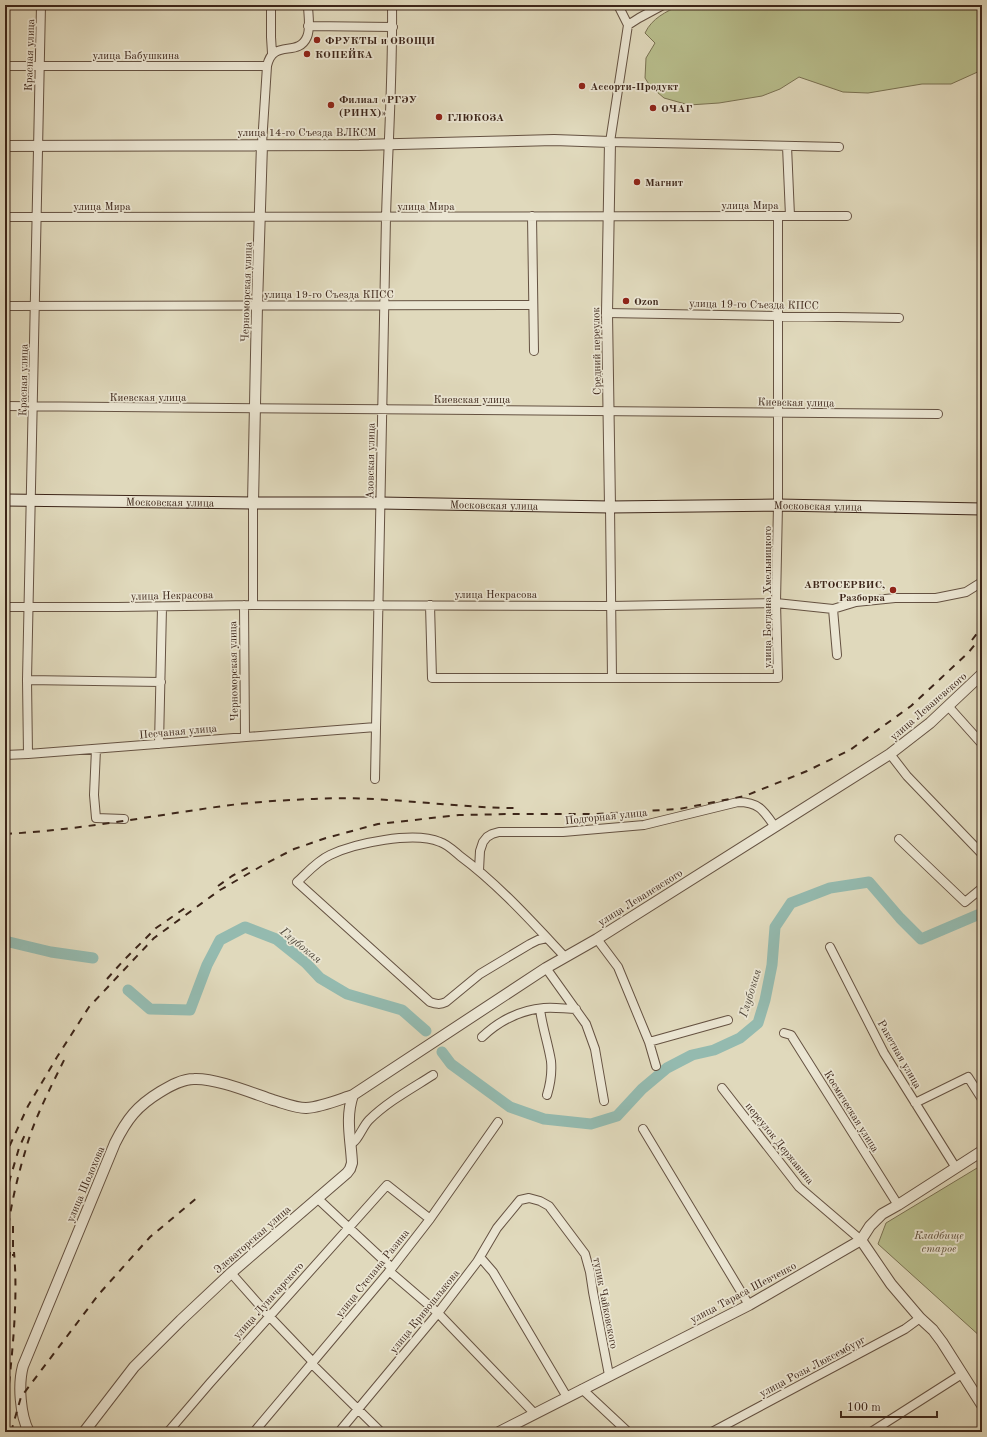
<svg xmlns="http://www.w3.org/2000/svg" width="987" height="1437" viewBox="0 0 987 1437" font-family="'Old Standard TT',serif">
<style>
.green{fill:#b8be8d;stroke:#7a7253}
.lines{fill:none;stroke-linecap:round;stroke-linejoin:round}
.river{stroke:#94baaf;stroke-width:11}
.minor-casing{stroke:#655242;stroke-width:10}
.tertiary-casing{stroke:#655242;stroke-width:12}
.secondary-casing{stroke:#3c2519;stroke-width:13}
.minor{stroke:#ebe6d3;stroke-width:8}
.tertiary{stroke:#ebe6d3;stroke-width:10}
.secondary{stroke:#ebe6d3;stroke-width:11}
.rail{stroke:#3c2519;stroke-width:2;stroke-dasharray:7 7;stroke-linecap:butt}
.poi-dot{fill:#8f2418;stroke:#ebe6d3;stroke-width:1.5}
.labels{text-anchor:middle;stroke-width:3.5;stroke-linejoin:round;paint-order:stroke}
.poi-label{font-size:11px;font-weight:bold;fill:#3c2519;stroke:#ebe6d3;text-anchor:start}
.street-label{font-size:11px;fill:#3c2519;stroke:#ebe6d3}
.park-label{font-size:11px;font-style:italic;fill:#5b4b36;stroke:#ebe6d3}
.water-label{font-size:12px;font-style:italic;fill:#524a3e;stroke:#ebe6d3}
</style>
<rect width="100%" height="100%" fill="#e0d9bc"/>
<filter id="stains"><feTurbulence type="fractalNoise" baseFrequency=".005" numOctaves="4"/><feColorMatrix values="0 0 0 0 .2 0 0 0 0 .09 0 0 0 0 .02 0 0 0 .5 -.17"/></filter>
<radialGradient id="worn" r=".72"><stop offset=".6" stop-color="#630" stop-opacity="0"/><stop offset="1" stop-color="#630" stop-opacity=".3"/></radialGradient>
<path class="green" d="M680,5H982V70L951,84H922L868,93L843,92L799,77L780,89L762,96L719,103L689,105L664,98L650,86L645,78L646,58L655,43L645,33C652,18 666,12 680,5Z
M982,1165V1338L878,1244L886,1223Z"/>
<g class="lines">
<path class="river" d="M5,941L51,952L93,958
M128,990L150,1009L190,1010L207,965L220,940L245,927L276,939L306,963L320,978L347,994L402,1010L426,1031
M442,1052L451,1064L510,1107L544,1119L591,1124L617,1116L642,1089L667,1068L692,1055L714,1050L740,1038L758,1023L765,1000L772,965L775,927L791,903L830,888L869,882L900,918L921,939L982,913"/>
<g class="minor-casing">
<path id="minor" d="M271,5V37L272,53
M618,5L628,25L610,142L839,147
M628,25L639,18L663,5
M308,26L393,27
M5,66H267
M262,144L267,66C273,38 298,58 307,37C311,28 308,14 308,5
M787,146L790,216
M532,216L534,351
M5,217L847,216
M5,306L533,305
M607,313L899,318
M5,406L938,414
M610,507L612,678
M244,605L245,737
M253,605V503
M430,605L432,678H778L776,603L778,505V216
M5,607H117L253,605L611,606L776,603L833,609L856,602L895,598H936L966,592L982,582
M833,609L837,655
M27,680L161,682
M948,706L982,744
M159,744L162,607
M96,749L94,795L96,818L124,819
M28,754L27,680L41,5
M890,754L907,776L982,854
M5,755L28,754L376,727
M375,779L386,217C388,146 393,76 392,5
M899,839L965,902L982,888
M479,870L480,851L483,842L487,837L492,834L499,832H563L644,825L738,802C759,802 764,811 775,827
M547,938L538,940L530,944L480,974L446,1002C440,1005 436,1004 430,1002L297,882C307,873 317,861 330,855C355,843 414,831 440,842C447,844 454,851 460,856C498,884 532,922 565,957
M597,939L618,967L649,1042L656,1066
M830,947L884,1053L956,1168
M546,968L586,1024L595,1049L604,1101
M540,1009C542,1026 548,1043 551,1061C552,1071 550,1085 547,1095
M784,1033L791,1035L898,1205
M482,1037C499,1021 521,1010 544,1008C555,1007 566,1009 576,1009
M649,1042L728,1020
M722,1088L799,1187L861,1240
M915,1103L968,1077L982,1099
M643,1129L749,1305
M350,1144C358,1142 362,1127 369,1120C387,1102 411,1089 433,1075
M317,1198L392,1268
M480,1257L493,1272L567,1397
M389,1271L438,1313L535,1414
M231,1273L269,1316L313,1362
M312,1364L381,1432
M582,1389L628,1432
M168,1432L210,1383L387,1185L430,1219
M254,1432L392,1268L430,1219L498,1122
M339,1432L438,1313L477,1262L497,1228L520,1200L529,1198L540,1201L549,1206L585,1254L590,1272L593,1292L609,1375
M712,1432L905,1329L920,1318
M871,1432L962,1374"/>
</g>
<g class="tertiary-casing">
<path id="tertiary" d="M5,146L359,145L554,140L610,142L607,313L610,507
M253,503L257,305L262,144
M861,1240L891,1284L920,1318L933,1330L942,1342L982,1405
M29,1432C20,1415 18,1384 23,1366L115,1143C127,1119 137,1106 160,1092C170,1086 182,1079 194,1079C216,1078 252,1093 273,1100C284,1103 295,1108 306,1108C322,1107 338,1100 353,1095L546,968L597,939L890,754L930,723L982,674
M84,1432L134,1367L181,1320L231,1273L347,1173L350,1169L352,1163C351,1140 345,1118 353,1095
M499,1432L749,1305L861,1240L870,1226L882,1214L898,1205L982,1151"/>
</g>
<g class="secondary-casing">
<g id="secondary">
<path id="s1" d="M5,500L253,503H380L610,507L778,505L982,509"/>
</g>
</g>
<use href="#minor" class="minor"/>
<use href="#tertiary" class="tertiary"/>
<use href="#secondary" class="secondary"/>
<path class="rail" d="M972,640L982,627
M5,834C79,830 151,816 223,806C253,802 284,800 314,799C383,795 450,808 518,808
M218,886L232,876L251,866
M107,979L123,961L156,928L185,908
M5,1159L10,1145L28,1106L57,1057L89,1007L154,938L220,890L265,864L294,849L326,838L378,824L459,815L512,814H597L679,809L745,796L807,771L850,750L911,706L968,653L982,636
M5,1196L19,1148L27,1130
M13,1226V1256
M5,1253C8,1219 15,1185 25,1152C34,1118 52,1085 67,1054
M5,1300L10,1252
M5,1425C10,1368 19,1309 14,1252
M11,1432L21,1397L99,1294L150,1237L198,1197"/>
</g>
<g class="poi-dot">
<circle cx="317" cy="40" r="4"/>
<circle cx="307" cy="54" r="4"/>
<circle cx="582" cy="86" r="4"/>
<circle cx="331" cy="105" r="4"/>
<circle cx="653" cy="108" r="4"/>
<circle cx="439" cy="117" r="4"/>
<circle cx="637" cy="182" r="4"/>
<circle cx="626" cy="301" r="4"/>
<circle cx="893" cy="590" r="4"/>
</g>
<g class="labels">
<g class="poi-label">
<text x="325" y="44">ФРУКТЫ и ОВОЩИ</text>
<text x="315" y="58">КОПЕЙКА</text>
<text x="590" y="90">Ассорти-Продукт</text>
<text x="339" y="103">Филиал «РГЭУ<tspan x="339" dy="13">(РИНХ)»</tspan></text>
<text x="661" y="112">ОЧАГ</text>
<text x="447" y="121">ГЛЮКОЗА</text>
<text x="645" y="186">Магнит</text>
<text x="634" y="305">Ozon</text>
<text x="885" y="588" text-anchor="end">АВТОСЕРВИС,<tspan x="885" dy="13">Разборка</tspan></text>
</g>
<g class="street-label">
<text transform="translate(29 55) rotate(-88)" y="4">Красная улица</text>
<text x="136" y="59">улица Бабушкина</text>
<text x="307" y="136">улица 14-го Съезда ВЛКСМ</text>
<text x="750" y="209">улица Мира</text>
<text x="102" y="210">улица Мира</text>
<text x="426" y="210">улица Мира</text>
<text transform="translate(246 292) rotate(-88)" y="4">Черноморская улица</text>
<text x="329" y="298">улица 19-го Съезда КПСС</text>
<text transform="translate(754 304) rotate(1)" y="4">улица 19-го Съезда КПСС</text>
<text transform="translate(596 351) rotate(-91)" y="4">Средний переулок</text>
<text transform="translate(23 380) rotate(-89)" y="4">Красная улица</text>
<text x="148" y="401">Киевская улица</text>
<text x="472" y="403">Киевская улица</text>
<text transform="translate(796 402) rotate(1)" y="4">Киевская улица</text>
<text transform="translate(370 461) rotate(-89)" y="4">Азовская улица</text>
<text dy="4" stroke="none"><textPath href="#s1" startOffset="165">Московская улица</textPath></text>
<text dy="4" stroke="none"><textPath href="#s1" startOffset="489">Московская улица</textPath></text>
<text dy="4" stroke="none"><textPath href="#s1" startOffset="813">Московская улица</textPath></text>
<text x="496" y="598">улица Некрасова</text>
<text transform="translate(172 595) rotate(-1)" y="4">улица Некрасова</text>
<text transform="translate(767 597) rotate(-90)" y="4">улица Богдана Хмельницкого</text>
<text transform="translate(233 671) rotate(-91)" y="4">Черноморская улица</text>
<text transform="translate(928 706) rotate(-41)" y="4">улица Леваневского</text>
<text transform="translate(178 731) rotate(-5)" y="4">Песчаная улица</text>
<text transform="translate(606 816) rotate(-6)" y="4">Подгорная улица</text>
<text transform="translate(640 897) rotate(-32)" y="4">улица Леваневского</text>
<text transform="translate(900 1054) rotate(60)" y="4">Ракетная улица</text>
<text transform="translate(852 1111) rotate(58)" y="4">Космическая улица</text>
<text transform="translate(780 1143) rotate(51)" y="4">переулок Державина</text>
<text transform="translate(85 1184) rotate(-67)" y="4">улица Шолохова</text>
<text transform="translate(252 1239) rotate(-41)" y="4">Элеваторская улица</text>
<text transform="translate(372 1273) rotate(-51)" y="4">улица Степана Разина</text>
<text transform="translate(743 1292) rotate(-28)" y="4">улица Тараса Шевченко</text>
<text transform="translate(268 1300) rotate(-48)" y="4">улица Луначарского</text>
<text transform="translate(606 1303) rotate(79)" y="4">тупик Чайковского</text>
<text transform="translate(424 1311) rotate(-51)" y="4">улица Кривошлыкова</text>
<text transform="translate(812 1366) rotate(-28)" y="4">улица Розы Люксембург</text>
</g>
<g class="park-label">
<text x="939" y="1239">Кладбище<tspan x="939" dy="13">старое</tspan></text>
</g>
<g class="water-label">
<text transform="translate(301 945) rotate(39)" y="4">Глубокая</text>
<text transform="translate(750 993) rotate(-73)" y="4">Глубокая</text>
</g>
</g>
<rect width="987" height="1437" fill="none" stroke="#e0d9bc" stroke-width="20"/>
<rect x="6" y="6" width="975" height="1425" fill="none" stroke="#3c2519" stroke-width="2"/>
<rect x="10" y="10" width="967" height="1417" fill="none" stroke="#3c2519"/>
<path d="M841 1411v6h96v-6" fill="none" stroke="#3c2519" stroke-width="2"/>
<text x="847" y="1411" font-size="12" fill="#3c2519" stroke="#ebe6d3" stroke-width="3" paint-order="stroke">100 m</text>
<rect width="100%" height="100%" filter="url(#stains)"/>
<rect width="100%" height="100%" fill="url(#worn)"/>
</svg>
